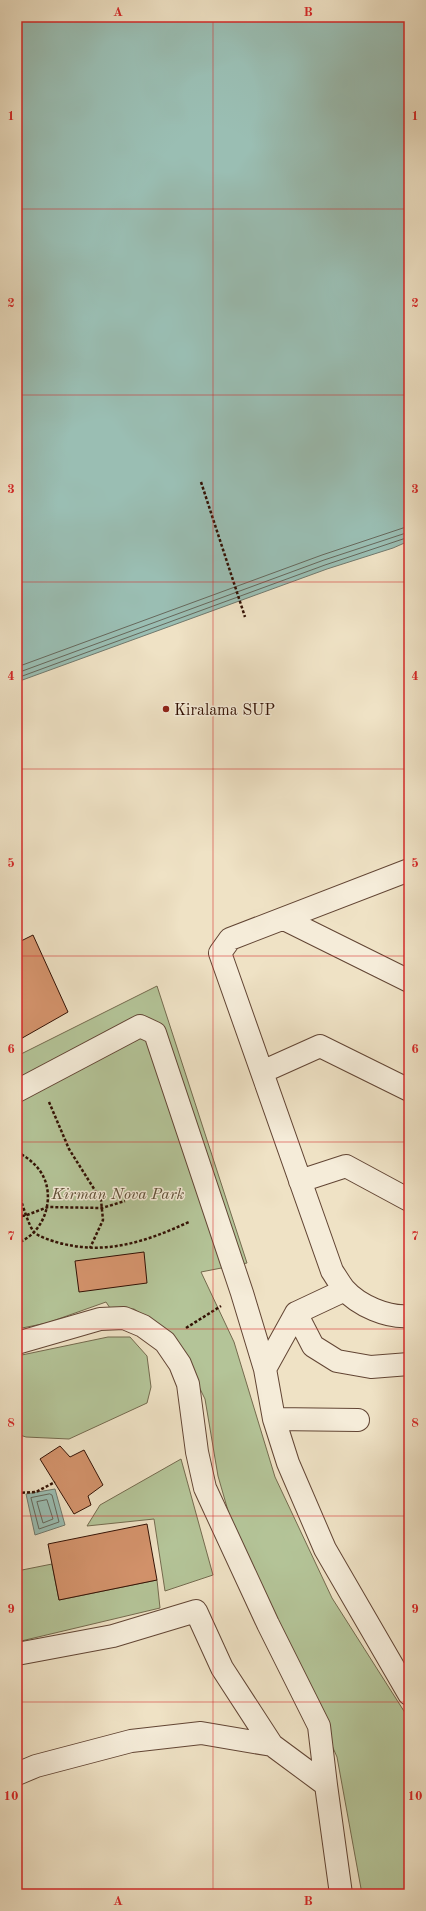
<svg xmlns="http://www.w3.org/2000/svg" width="426" height="1911" viewBox="0 0 426 1911" font-family="'Old Standard TT',serif">
<style>
.green{fill:#b4c498;stroke:#746a4e}
.water{fill:#9abeb3;stroke:#71796d}
.lines{fill:none;stroke-linecap:round;stroke-linejoin:round}
.shore{stroke:#66685c;stroke-width:1}
.building{fill:#d4936c;stroke:#331104}
.minor-casing{stroke:#624534;stroke-width:24}
.path{stroke:#331104;stroke-width:2.5;stroke-dasharray:3 2;stroke-linecap:butt}
.minor{stroke:#f5ecd9;stroke-width:22}
.grid{fill:none;stroke:#d62828;stroke-width:1;stroke-opacity:0.55}
.poi-dot{fill:#8f2418;stroke:#f5ecd9;stroke-width:1.5}
.labels{text-anchor:middle;stroke-width:3;stroke-linejoin:round;paint-order:stroke}
.poi-label{font-size:16px;fill:#331104;stroke:#f5ecd9;text-anchor:start}
.park-label{font-size:16px;font-style:italic;fill:#605038;stroke:#f5ecd9}
.neatline{fill:none;stroke:#d62828;stroke-width:1.5}
.grid-label{font-size:13px;text-anchor:middle;font-weight:bold;fill:#d62828}
</style>
<rect width="100%" height="100%" fill="#efe2c5"/>
<filter id="stains"><feTurbulence type="fractalNoise" baseFrequency=".005" numOctaves="4"/><feColorMatrix values="0 0 0 0 .2 0 0 0 0 .09 0 0 0 0 .02 0 0 0 .5 -.17"/></filter>
<radialGradient id="worn" r=".72"><stop offset=".6" stop-color="#630" stop-opacity="0"/><stop offset="1" stop-color="#630" stop-opacity=".3"/></radialGradient>
<path class="green" d="M157,986L247,1263L201,1272L234,1342L275,1477L332,1598L409,1719V1894H362L337,1757L284,1636L235,1535L218,1476L205,1399L174,1336L134,1309L110,1308L106,1302L47,1323L17,1329V1056Z
M108,1337H130L147,1356L151,1387L147,1403L69,1439L26,1437L17,1434V1356Z
M181,1459L213,1575L165,1591L154,1519L87,1526L100,1505Z
M52,1564L59,1600L157,1580L160,1608L17,1642V1571Z"/>
<path class="water" d="M17,17H409V541L393,548L327,569L17,682Z
M55,1489L65,1525L35,1535L26,1494Z"/>
<g class="lines">
<path class="shore" d="M17,667L322,555L409,526
M17,673L324,560L409,532
M17,678L325,565L409,537
M50,1494L52,1495L59,1522L39,1529L31,1498Z
M47,1500L53,1519L43,1523L37,1502Z"/>
</g>
<path class="building" d="M33,935L68,1012L17,1041V943Z
M144,1252L147,1283L79,1292L75,1261Z
M60,1446L70,1457L84,1450L103,1485L88,1496L91,1505L74,1514L40,1459Z
M147,1524L157,1580L59,1600L48,1544Z"/>
<g class="lines">
<g class="minor-casing">
<path id="minor" d="M409,870L230,939L220,953L332,1271C336,1277 340,1284 344,1289C359,1306 388,1318 409,1316
M284,919L409,981
M262,1072L320,1046L409,1090
M17,1091L140,1026L155,1033L242,1293L265,1369L274,1419L288,1463L325,1549L409,1694
M300,1181L346,1166L409,1200
M296,1313L313,1346L337,1361L371,1367L409,1364
M17,1343L100,1319L124,1318L143,1326L165,1342L180,1364L188,1384L197,1452L205,1488L268,1624L319,1726L326,1785
M265,1369L296,1313L345,1290
M274,1419L358,1420
M17,1654L113,1636L196,1611L222,1668L272,1745
M17,1774L36,1766L131,1741L201,1733L272,1745L326,1785L341,1894"/>
</g>
<path class="path" d="M201,482L245,617
M49,1102L69,1149L101,1200L103,1220L90,1248
M17,1152C27,1157 36,1164 42,1174C56,1198 44,1234 17,1243
M17,1189C21,1199 28,1225 34,1232C39,1237 50,1240 56,1242C104,1256 145,1242 189,1222
M17,1217L27,1215L48,1207L102,1208L125,1201
M186,1328L221,1306
M17,1493L36,1492L55,1482"/>
<use href="#minor" class="minor"/>
</g>
<path class="grid" d="M213,17V1894M17,209H409M17,395H409M17,582H409M17,769H409M17,956H409M17,1142H409M17,1329H409M17,1516H409M17,1702H409"/>
<circle class="poi-dot" cx="166" cy="709" r="4"/>
<g class="labels">
<g class="poi-label">
<text x="174" y="715">Kiralama SUP</text>
</g>
<g class="park-label">
<text x="118" y="1199">Kirman Nova Park</text>
</g>
</g>
<rect width="426" height="1911" fill="none" stroke="#efe2c5" stroke-width="44"/>
<rect x="22" y="22" width="382" height="1867" class="neatline"/>
<g class="grid-label">
<text x="118" y="16">A</text>
<text x="308" y="16">B</text>
<text x="11" y="120">1</text>
<text x="415" y="120">1</text>
<text x="11" y="307">2</text>
<text x="415" y="307">2</text>
<text x="11" y="493">3</text>
<text x="415" y="493">3</text>
<text x="11" y="680">4</text>
<text x="415" y="680">4</text>
<text x="11" y="867">5</text>
<text x="415" y="867">5</text>
<text x="11" y="1053">6</text>
<text x="415" y="1053">6</text>
<text x="11" y="1240">7</text>
<text x="415" y="1240">7</text>
<text x="11" y="1427">8</text>
<text x="415" y="1427">8</text>
<text x="11" y="1613">9</text>
<text x="415" y="1613">9</text>
<text x="11" y="1800">10</text>
<text x="415" y="1800">10</text>
<text x="118" y="1905">A</text>
<text x="308" y="1905">B</text>
</g>
<rect width="100%" height="100%" filter="url(#stains)"/>
<rect width="100%" height="100%" fill="url(#worn)"/>
</svg>
